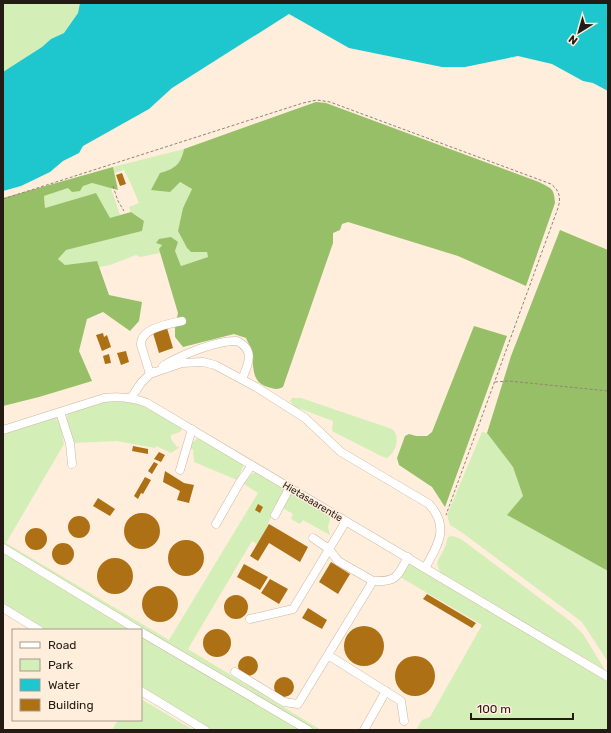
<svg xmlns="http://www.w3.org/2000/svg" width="611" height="733" viewBox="0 0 611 733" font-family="Rubik,sans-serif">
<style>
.green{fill:#d3eeb7}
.forest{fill:#96bf67}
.water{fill:#1ec6cd}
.building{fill:#ae7015}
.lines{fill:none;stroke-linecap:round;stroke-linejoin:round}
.minor-casing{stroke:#cbb7a2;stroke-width:9}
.path{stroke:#908477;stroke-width:1;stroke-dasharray:3 2;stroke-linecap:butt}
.minor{stroke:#fff;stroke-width:8}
.labels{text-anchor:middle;stroke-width:3;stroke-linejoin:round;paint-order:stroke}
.street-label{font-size:10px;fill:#241c14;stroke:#ffeedc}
</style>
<rect width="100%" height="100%" fill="#ffeedc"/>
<path class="green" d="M3,3H80L78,13L64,33L51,39L42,47L3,72Z
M184,149C181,165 176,169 160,173L179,182L192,189L183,208L178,231L187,248L191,252H207L208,257L181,266L175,251L178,242L156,243L162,245L159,249L160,253L140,257L136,255L110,265L99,267L97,261L65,265L58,259L65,250L142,231L144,221L131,212L129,207L139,203L131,184L124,170L114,173L113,167Z
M92,183L111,188L120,215L110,219L96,193L45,208L44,196L68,188Z
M292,398H301L392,429C401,436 396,453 387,458L383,457L332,431L333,421L295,407L290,401Z
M109,401C140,400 158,413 183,428L180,432L171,435V439L177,447H180L171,453L156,446L155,448L117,441L73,443L67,418V413Z
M55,417C62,424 62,435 64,444L6,543L169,640L258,493L244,484L251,475L257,471L284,489V491L268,523L269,524L257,544L252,541L188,649L321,730H312L3,545V433Z
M482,432L487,433L513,467L523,496L507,515L608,571V662L582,622L464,534L450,525L447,515Z
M198,438H200L244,464L237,480L194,462L193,449H191V444Z
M290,494H293L329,515L330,519L328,527L330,535L303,520L300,524L291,519L293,514L281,507Z
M453,536L461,539L570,621L583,634L605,670L440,572C434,559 440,560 444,549C446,545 447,541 448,537Z
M3,551L136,630H46L3,604Z
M407,564H411L608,681V730H416L422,720L430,717L482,625L400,577Z
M141,633L305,730H211L141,687Z
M141,699L193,730H112L118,720H141Z"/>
<path class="forest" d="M316,102L326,103L539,182C552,189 554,188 555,203L526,286L458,256L348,222L342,224L340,230L333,233V243L283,387C278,390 273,389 268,387C249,382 255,363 251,349C250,345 247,341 246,338L234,334L183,347L175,337V327L178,313L159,249L162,245L156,243L159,239L171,237L178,242L175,251L181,266L208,257L207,252H191L187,248L178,231L183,208L192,189L180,182L170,192L151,190L160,173C175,169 181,164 184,149Z
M113,167L118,190L92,183L83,186L80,191L72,192L68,188L44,196L45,208L96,193L110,218L131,212L144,221L142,231L66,250L58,259L65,265L97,261L109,295L142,302L139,321L130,331L103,312L87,319L79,351L92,381L39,397L3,406V198Z
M560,230L608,250V571L507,515L523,496L513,467L487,433L511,356Z
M474,326L507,336L445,507L432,487L399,465L397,458L405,436L409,434L416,436H427L432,432Z"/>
<path class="water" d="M80,3H608V91L593,83L583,81L552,64L518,56L465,67H442L349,48L289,14L172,88L149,109L83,146L79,153L63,161L50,172L21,186L3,191V72L42,47L51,39L64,33L78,13Z"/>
<path class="building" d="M122,173L126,184L120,186L116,175Z
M167,328L173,348L159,353L153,333Z
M103,333L104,337L107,335L111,347L102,351L96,335Z
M126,351L129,362L121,365L117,353Z
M109,354L111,363L105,364L103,356Z
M133,446L148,449V454L132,451Z
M159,452L165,455L161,462L154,459Z
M154,462L158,464L152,474L148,471Z
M165,471L184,483L194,485L189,503L177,500L180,491L163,482Z
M145,477L151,480L143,494L141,493L138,499L134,496Z
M98,498L115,509L110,516L93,506Z
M258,504L263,507L260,513L255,510Z
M124 531a18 18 0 1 1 36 0a18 18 0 1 1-36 0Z
M68 527a11 11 0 1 1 22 0a11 11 0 1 1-22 0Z
M269,524L308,547L300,562L269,543L258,561L250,556Z
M25 539a11 11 0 1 1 22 0a11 11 0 1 1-22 0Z
M168 558a18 18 0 1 1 36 0a18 18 0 1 1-36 0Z
M52 554a11 11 0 1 1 22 0a11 11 0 1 1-22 0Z
M97 576a18 18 0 1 1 36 0a18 18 0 1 1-36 0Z
M331,562L350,574L338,594L319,582Z
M244,564L268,577L260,590L237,577Z
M270,579L288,589L279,604L261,593Z
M142 604a18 18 0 1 1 36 0a18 18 0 1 1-36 0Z
M427,594L476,623L472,628L423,599Z
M224 607a12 12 0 1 1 24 0a12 12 0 1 1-24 0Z
M308,608L327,620L322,629L302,618Z
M344 646a20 20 0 1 1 40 0a20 20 0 1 1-40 0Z
M203 643a14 14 0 1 1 28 0a14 14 0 1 1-28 0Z
M395 676a20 20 0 1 1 40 0a20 20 0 1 1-40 0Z
M238 666a10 10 0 1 1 20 0a10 10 0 1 1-20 0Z
M274 687a10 10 0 1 1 20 0a10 10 0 1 1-20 0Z"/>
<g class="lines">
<g class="minor-casing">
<path id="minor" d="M163,366C181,355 217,340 237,341C256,350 248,365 242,379
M154,372L150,374L141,345C140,328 169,324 182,321
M131,398L141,383L150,374L182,363L203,362L215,365L256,387L305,418L341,452L429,504C450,527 438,545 425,568
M60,412L70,443L72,464
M3,430L104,398C119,396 132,397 147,403L608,677
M180,470L192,429
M275,515L290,487
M216,524L240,482L252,465
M313,538L329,549L338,561L373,581
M3,548L138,630
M3,608L39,630
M250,619L293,609L346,521
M141,632L308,730
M328,655L401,701L404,721
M235,672L284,702L298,704L373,581C397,582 397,577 408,557
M141,691L205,730
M364,730L386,691"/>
</g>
<path class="path" d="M113,186L118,201L124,211
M3,199L303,103L317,100L330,102L551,184C560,191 561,198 558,208L446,515
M495,382L509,381L608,391"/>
<use href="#minor" class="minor"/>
</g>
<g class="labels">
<g class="street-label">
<text transform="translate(313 501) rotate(31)" y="4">Hietasaarentie</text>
</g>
</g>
<rect width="611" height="733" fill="none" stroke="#241c14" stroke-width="8"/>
<rect x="12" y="629" width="130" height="92" fill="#ffeedc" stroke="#a79a8c"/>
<rect x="20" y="642" width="20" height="6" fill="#ffffff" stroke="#a79a8c"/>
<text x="48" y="649" font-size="12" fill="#241c14">Road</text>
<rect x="20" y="659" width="20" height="12" fill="#d3eeb7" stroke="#a79a8c"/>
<text x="48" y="669" font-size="12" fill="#241c14">Park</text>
<rect x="20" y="679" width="20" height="12" fill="#1ec6cd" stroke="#a79a8c"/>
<text x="48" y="689" font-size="12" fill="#241c14">Water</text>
<rect x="20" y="699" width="20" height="12" fill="#ae7015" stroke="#a79a8c"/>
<text x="48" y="709" font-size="12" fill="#241c14">Building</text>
<g transform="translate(579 32) rotate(217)" stroke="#ffeedc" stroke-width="3" paint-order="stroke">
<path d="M0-3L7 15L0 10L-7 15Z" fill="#241c14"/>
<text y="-6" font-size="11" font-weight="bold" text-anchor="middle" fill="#241c14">N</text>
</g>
<path d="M471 713v6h102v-6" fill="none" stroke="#241c14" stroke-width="2"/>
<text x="477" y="713" font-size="12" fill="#241c14" stroke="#ffeedc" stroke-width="3" paint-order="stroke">100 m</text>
</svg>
